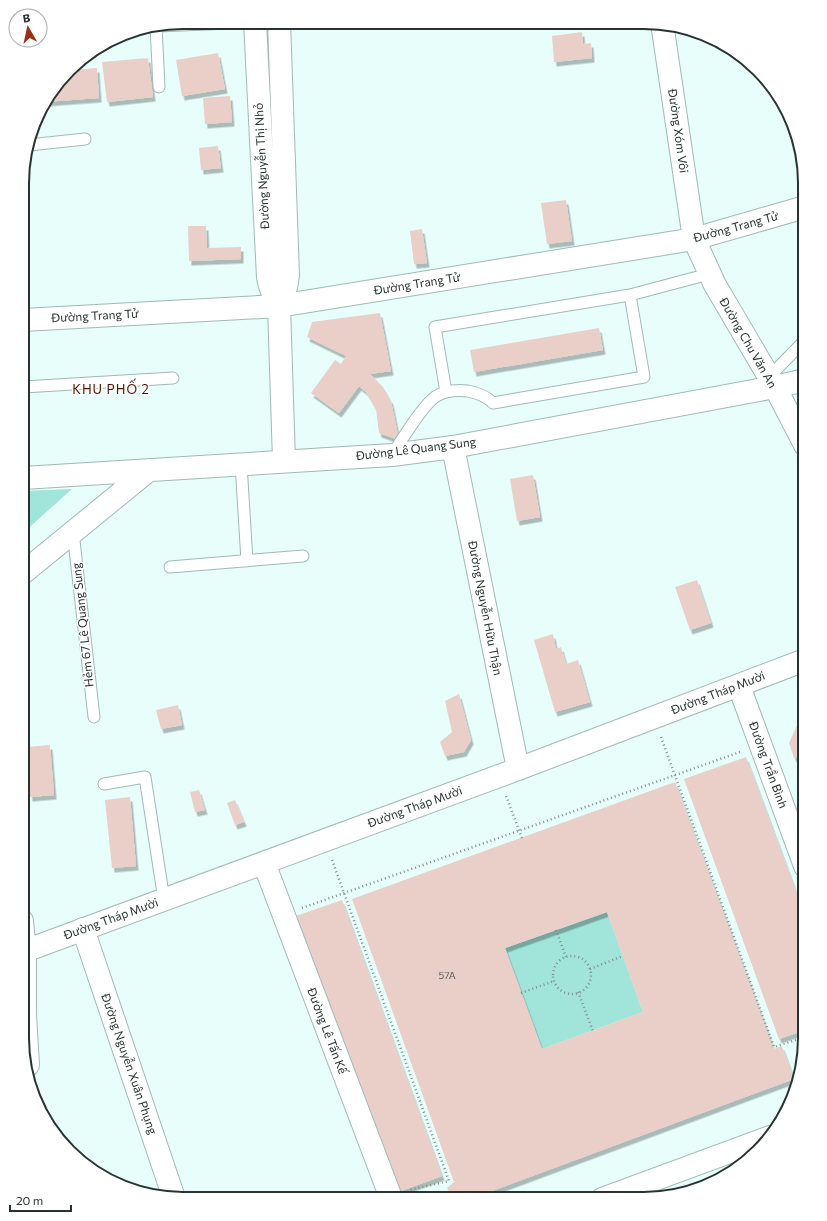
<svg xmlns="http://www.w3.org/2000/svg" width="827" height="1221" viewBox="0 0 827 1221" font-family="Commissioner,sans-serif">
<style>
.green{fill:#a1e4d9}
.building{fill:#e9cfc8;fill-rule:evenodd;filter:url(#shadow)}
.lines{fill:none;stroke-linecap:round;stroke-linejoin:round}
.lane-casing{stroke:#9fbab5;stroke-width:13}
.street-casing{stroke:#9fbab5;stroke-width:24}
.secondary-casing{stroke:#9fbab5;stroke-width:24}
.path{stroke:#7e8f8c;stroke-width:2.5;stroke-dasharray:1 3;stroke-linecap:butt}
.lane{stroke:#fff;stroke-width:11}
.street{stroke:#fff;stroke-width:22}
.secondary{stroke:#fff;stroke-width:22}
.labels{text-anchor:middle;stroke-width:3;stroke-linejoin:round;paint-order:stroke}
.number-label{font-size:10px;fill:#585a57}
.street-label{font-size:12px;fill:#283331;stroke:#fff}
.neighbourhood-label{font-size:13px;letter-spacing:1px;fill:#531101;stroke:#fff}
.rim{fill:none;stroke:#283331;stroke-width:2}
</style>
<defs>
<filter id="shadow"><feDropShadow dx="2.5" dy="4.5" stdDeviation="0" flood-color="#0004"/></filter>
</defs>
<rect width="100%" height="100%" fill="#e7fefa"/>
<path class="green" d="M72,489L23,533V491Z
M607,912L643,1012L542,1049L505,948Z"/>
<path class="building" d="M582,32L583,44L591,43L592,58L554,62L552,36Z
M218,53L225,89L182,96L176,60Z
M148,58L153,97L107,102L102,62Z
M97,68L99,98L44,102L70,70Z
M230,96L232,122L205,124L203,98Z
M218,146L221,168L201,170L199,148Z
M566,200L572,241L547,244L541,203Z
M188,226H206L207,248L241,247V259L189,261Z
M422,229L427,263L414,264L410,231Z
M380,313L391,371L370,374L383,387L391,401L399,440L379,433L376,409L366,392L359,386L339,413L311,393L335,360L341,364L346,356L307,337L312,322Z
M599,328L603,350L474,372L470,350Z
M533,475L540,517L517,521L510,479Z
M697,580L711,623L690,630L675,587Z
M553,634L556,649L561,647L566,664L578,660L590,702L555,712L534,640Z
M459,694L471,740L464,752L445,756L440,742L452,732L445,701Z
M178,705L182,725L161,729L156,710Z
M805,719V754L794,758L789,743L799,721Z
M50,745L54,795L30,797L26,747Z
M746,757L805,916V1030L779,1039L684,779Z
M675,782L774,1049L782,1046L794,1079L470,1199L452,1198L447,1188L454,1182L352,899ZM607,912L643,1012L542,1049L505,948Z
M199,790L205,810L195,812L190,792Z
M130,797L136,866L112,868L105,800Z
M235,800L244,822L235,825L227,803Z
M342,900L442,1176L390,1195L290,918Z"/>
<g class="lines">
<g class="lane-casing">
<path id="lane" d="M156,26L159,87
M157,26L255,22
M29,145L85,139
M769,377L805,340
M23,387L173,378
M446,392L435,327L630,295
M392,455C401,441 422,406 435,397C444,391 458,390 468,391C478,393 486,396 493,403L644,377L630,295L709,274
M241,464L247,561
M73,532L94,717
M170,567L303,556
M104,784L145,777L164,900"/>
</g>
<g class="street-casing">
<path id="street" d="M662,23L694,239L715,285L775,387L805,445
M453,447L518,769
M739,686L805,866
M264,863L391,1198
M83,929L174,1198"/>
</g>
<g class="secondary-casing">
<path id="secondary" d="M255,22L268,277C270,288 273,297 279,306
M279,22L288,275C287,287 284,296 279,306L284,461
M23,320L279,306L694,239L805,207
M23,478L392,455L453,447L775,387L805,380
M23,573L149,470
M22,921L25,951V1014L28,1065
M22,952L518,769L805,660
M602,1199L770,1137"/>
</g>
<path class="path" d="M661,737L774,1047L805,1037
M506,796L522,838
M332,860L449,1181L409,1190
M302,908L740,752
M556,930L566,957
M553 975a19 19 0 1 1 38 0a19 19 0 1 1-38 0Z
M590,969L623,956
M578,992L593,1031
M521,993L554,981"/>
<use href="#lane" class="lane"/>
<use href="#street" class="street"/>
<use href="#secondary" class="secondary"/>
</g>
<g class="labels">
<g class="number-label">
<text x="447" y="979">57A</text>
</g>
<g class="street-label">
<text transform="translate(678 131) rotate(82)" y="4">Đường Xóm Vôi</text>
<text transform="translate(262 166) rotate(-93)" y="4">Đường Nguyễn Thị Nhỏ</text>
<text transform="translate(736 227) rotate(-15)" y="4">Đường Trang Tử</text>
<text transform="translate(417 284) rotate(-9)" y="4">Đường Trang Tử</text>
<text transform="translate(95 316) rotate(-3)" y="4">Đường Trang Tử</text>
<text transform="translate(748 343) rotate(60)" y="4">Đường Chu Văn An</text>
<text transform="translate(416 449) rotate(-7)" y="4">Đường Lê Quang Sung</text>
<text transform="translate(485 608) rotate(79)" y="4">Đường Nguyễn Hữu Thận</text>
<text transform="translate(83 625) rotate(-96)" y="4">Hẻm 67 Lê Quang Sung</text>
<text transform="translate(718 693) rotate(-21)" y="4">Đường Tháp Mười</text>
<text transform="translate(768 765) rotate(70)" y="4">Đường Trần Bình</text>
<text transform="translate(415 807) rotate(-20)" y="4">Đường Tháp Mười</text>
<text transform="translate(111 919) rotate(-20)" y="4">Đường Tháp Mười</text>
<text transform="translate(327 1031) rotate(69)" y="4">Đường Lê Tấn Kế</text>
<text transform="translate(129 1064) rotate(71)" y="4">Đường Nguyễn Xuân Phụng</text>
</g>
<g class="neighbourhood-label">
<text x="111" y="394">KHU PHỐ 2</text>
</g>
</g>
<path d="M0 0H827V1221H0ZM183 29H644A154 154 0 0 1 798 183V1038A154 154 0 0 1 644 1192H183A154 154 0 0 1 29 1038V183A154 154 0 0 1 183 29Z" fill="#fff" fill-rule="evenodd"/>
<path class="rim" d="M183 29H644A154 154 0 0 1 798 183V1038A154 154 0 0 1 644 1192H183A154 154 0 0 1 29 1038V183A154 154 0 0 1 183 29Z"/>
<g transform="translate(28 28) rotate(351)"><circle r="19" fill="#ffffff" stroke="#a9adad"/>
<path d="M0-3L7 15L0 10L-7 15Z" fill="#983016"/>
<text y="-6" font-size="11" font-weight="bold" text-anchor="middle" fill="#283331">B</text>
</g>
<path d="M10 1205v6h61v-6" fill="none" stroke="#283331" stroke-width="2"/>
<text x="16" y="1205" font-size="12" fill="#283331" stroke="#ffffff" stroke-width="3" paint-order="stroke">20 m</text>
</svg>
